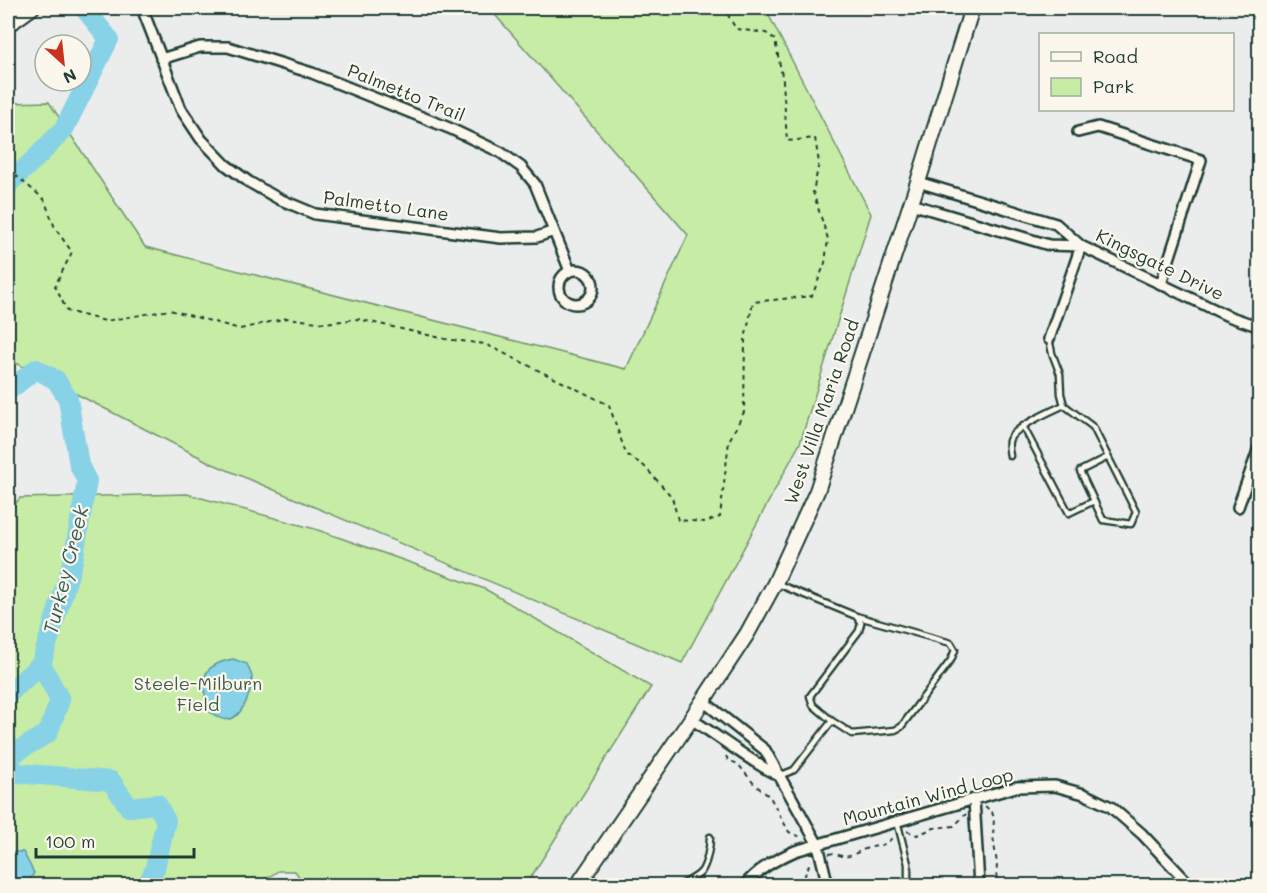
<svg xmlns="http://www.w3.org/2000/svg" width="1267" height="893" viewBox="0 0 1267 893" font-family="Mali,sans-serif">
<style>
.green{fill:#c6eca6;stroke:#72946d;stroke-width:1.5}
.water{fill:#87d2e7;stroke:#5d969f;stroke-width:1.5}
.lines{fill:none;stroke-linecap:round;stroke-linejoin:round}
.river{stroke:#87d2e7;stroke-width:20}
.service-casing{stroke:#1f3d34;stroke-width:9}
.minor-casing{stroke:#1f3d34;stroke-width:14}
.tertiary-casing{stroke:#1f3d34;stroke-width:16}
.secondary-casing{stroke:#1f3d34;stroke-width:18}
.path{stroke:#1f3d34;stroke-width:2;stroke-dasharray:4.5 4.5;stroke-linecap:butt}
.service{stroke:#fbf7ec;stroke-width:4.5}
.minor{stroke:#fbf7ec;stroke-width:9}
.tertiary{stroke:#fbf7ec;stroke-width:12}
.secondary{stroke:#fbf7ec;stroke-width:14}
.labels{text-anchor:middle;stroke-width:4.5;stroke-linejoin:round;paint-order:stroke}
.street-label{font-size:18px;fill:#1f3d34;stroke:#fbf7ec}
.park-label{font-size:18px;fill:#40604b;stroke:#fbf7ec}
.water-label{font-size:20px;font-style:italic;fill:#345b58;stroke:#fbf7ec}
</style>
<rect width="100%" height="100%" fill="#ebeded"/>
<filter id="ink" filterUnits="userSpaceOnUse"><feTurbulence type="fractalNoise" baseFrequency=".0167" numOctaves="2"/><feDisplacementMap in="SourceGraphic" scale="12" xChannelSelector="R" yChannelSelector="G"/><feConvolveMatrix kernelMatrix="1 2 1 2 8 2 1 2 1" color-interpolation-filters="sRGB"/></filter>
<g filter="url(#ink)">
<path class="green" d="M489,8H765L871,214L800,443L682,663L213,464L8,359V103L49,102L145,247L626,369L688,235Z
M187,494L315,529L485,589L651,687L526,885H305L295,871H278L257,885L8,886V513L20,498Z"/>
<path class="water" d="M233,659L247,664C248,667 251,673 252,677C252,691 241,724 223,719C219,718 214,714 210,712C200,684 198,665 233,659Z
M8,852H23L34,873L29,881L8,883Z"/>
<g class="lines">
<path class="river" d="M8,184L36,158L64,129L109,39L84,8
M8,391L36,369L56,380L68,399L79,465L87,481L73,561L41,664L60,700L48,733L8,757
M8,694L41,664
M8,763L17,773L111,781L129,807L157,804L166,821L155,868L147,886"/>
<g class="service-casing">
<path id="service" d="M1049,339L1052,353L1060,374L1061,394L1064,405L1093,427L1136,512L1131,524L1103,520L1080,471L1108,457
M1023,426L1069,513L1094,501
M1010,456C1009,451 1008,446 1009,441C1012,428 1051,411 1064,405
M778,584L856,616L861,623L859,631L810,696L813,705L832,721L794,770L779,776
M832,721L852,734L895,730L901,727L951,660L955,650L951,643L856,616
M897,821L908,864V886
M679,886C686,882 696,878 701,872C707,864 710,846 710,837"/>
</g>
<g class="minor-casing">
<path id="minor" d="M142,8L181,109L201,139L226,165L249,182L279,199L315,214L501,238L537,237L554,231
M161,59L200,47H228L312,73L449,128L500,152L521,167L535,184L570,271
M1078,132L1098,127L1201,160L1161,284
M918,182L1056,224L1081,246L1228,316L1260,327
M911,204L1049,245L1081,246
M559 287a17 17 0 1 1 34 0a17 17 0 1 1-34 0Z
M1049,339L1081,246
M1238,507L1260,445
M703,701L765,750L818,845L828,886
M691,719C721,738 748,760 779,776
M974,799L979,886
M584,876L598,886
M744,886C758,869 775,860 795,851L1016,787L1055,786L1084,794L1111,807L1142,834L1191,886"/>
</g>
<g class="tertiary-casing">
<path id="tertiary" d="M8,26L33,8"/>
</g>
<g class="secondary-casing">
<path id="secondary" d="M577,886L691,719L747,634L775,583L817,491L918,182L972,8"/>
</g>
<path class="path" d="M8,169L44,199L55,228L72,252L55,286L67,311L105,321L170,310L240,329L287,318L325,323L358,319L445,339L485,344L609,405L626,454L644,466L672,497L678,520L705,522L720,517L729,441L744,412L745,339L753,302L812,296L825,263L828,239L813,192L819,163L815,138L787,141L783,81L775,40L766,33L736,29L724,8
M726,756L728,760L738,764L754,784L770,797L789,832L803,838
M985,806L992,812L994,818L993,836L997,864L996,886
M907,831L917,835L934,828L954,826L966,814
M829,854L834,853C851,861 852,853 868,848C879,845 886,847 894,835
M806,886L805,875L811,860"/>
<use href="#service" class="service"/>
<use href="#minor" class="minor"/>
<use href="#tertiary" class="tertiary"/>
<use href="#secondary" class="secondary"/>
</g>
</g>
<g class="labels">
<g class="street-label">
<text transform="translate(406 93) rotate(22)" y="6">Palmetto Trail</text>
<text transform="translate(386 206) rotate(8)" y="6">Palmetto Lane</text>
<text transform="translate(1160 265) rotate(26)" y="6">Kingsgate Drive</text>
<text transform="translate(822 412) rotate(-71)" y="6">West Villa Maria Road</text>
<text transform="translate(928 797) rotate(-15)" y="6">Mountain Wind Loop</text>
</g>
<g class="park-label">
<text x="198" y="690">Steele-Milburn<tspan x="198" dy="21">Field</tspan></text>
</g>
<g class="water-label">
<text transform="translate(66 570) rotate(-76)" y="7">Turkey Creek</text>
</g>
</g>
<rect width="1267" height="893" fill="none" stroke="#fbf7ec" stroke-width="30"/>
<rect x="15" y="15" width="1237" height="863" fill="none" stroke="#1f3d34" stroke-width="2" filter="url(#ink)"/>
<rect x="1039" y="33" width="195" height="78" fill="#fbf7ec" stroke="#a3ada2" stroke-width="1.5"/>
<rect x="1051" y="52" width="30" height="9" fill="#fbf7ec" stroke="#a3ada2" stroke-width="1.5"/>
<text x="1093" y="63" font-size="18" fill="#1f3d34">Road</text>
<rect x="1051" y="78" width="30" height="18" fill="#c6eca6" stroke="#a3ada2" stroke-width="1.5"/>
<text x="1093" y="93" font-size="18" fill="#1f3d34">Park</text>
<g transform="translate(63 63) rotate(153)"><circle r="28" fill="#fbf7ec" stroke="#a3ada2" stroke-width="1.5"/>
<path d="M0-4.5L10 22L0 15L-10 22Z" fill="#c8321e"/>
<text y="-9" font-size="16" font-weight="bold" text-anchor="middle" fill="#1f3d34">N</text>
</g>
<path d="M36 848v9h158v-9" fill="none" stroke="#1f3d34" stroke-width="3"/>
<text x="45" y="848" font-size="18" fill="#1f3d34" stroke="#fbf7ec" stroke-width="4.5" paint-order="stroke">100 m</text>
</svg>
